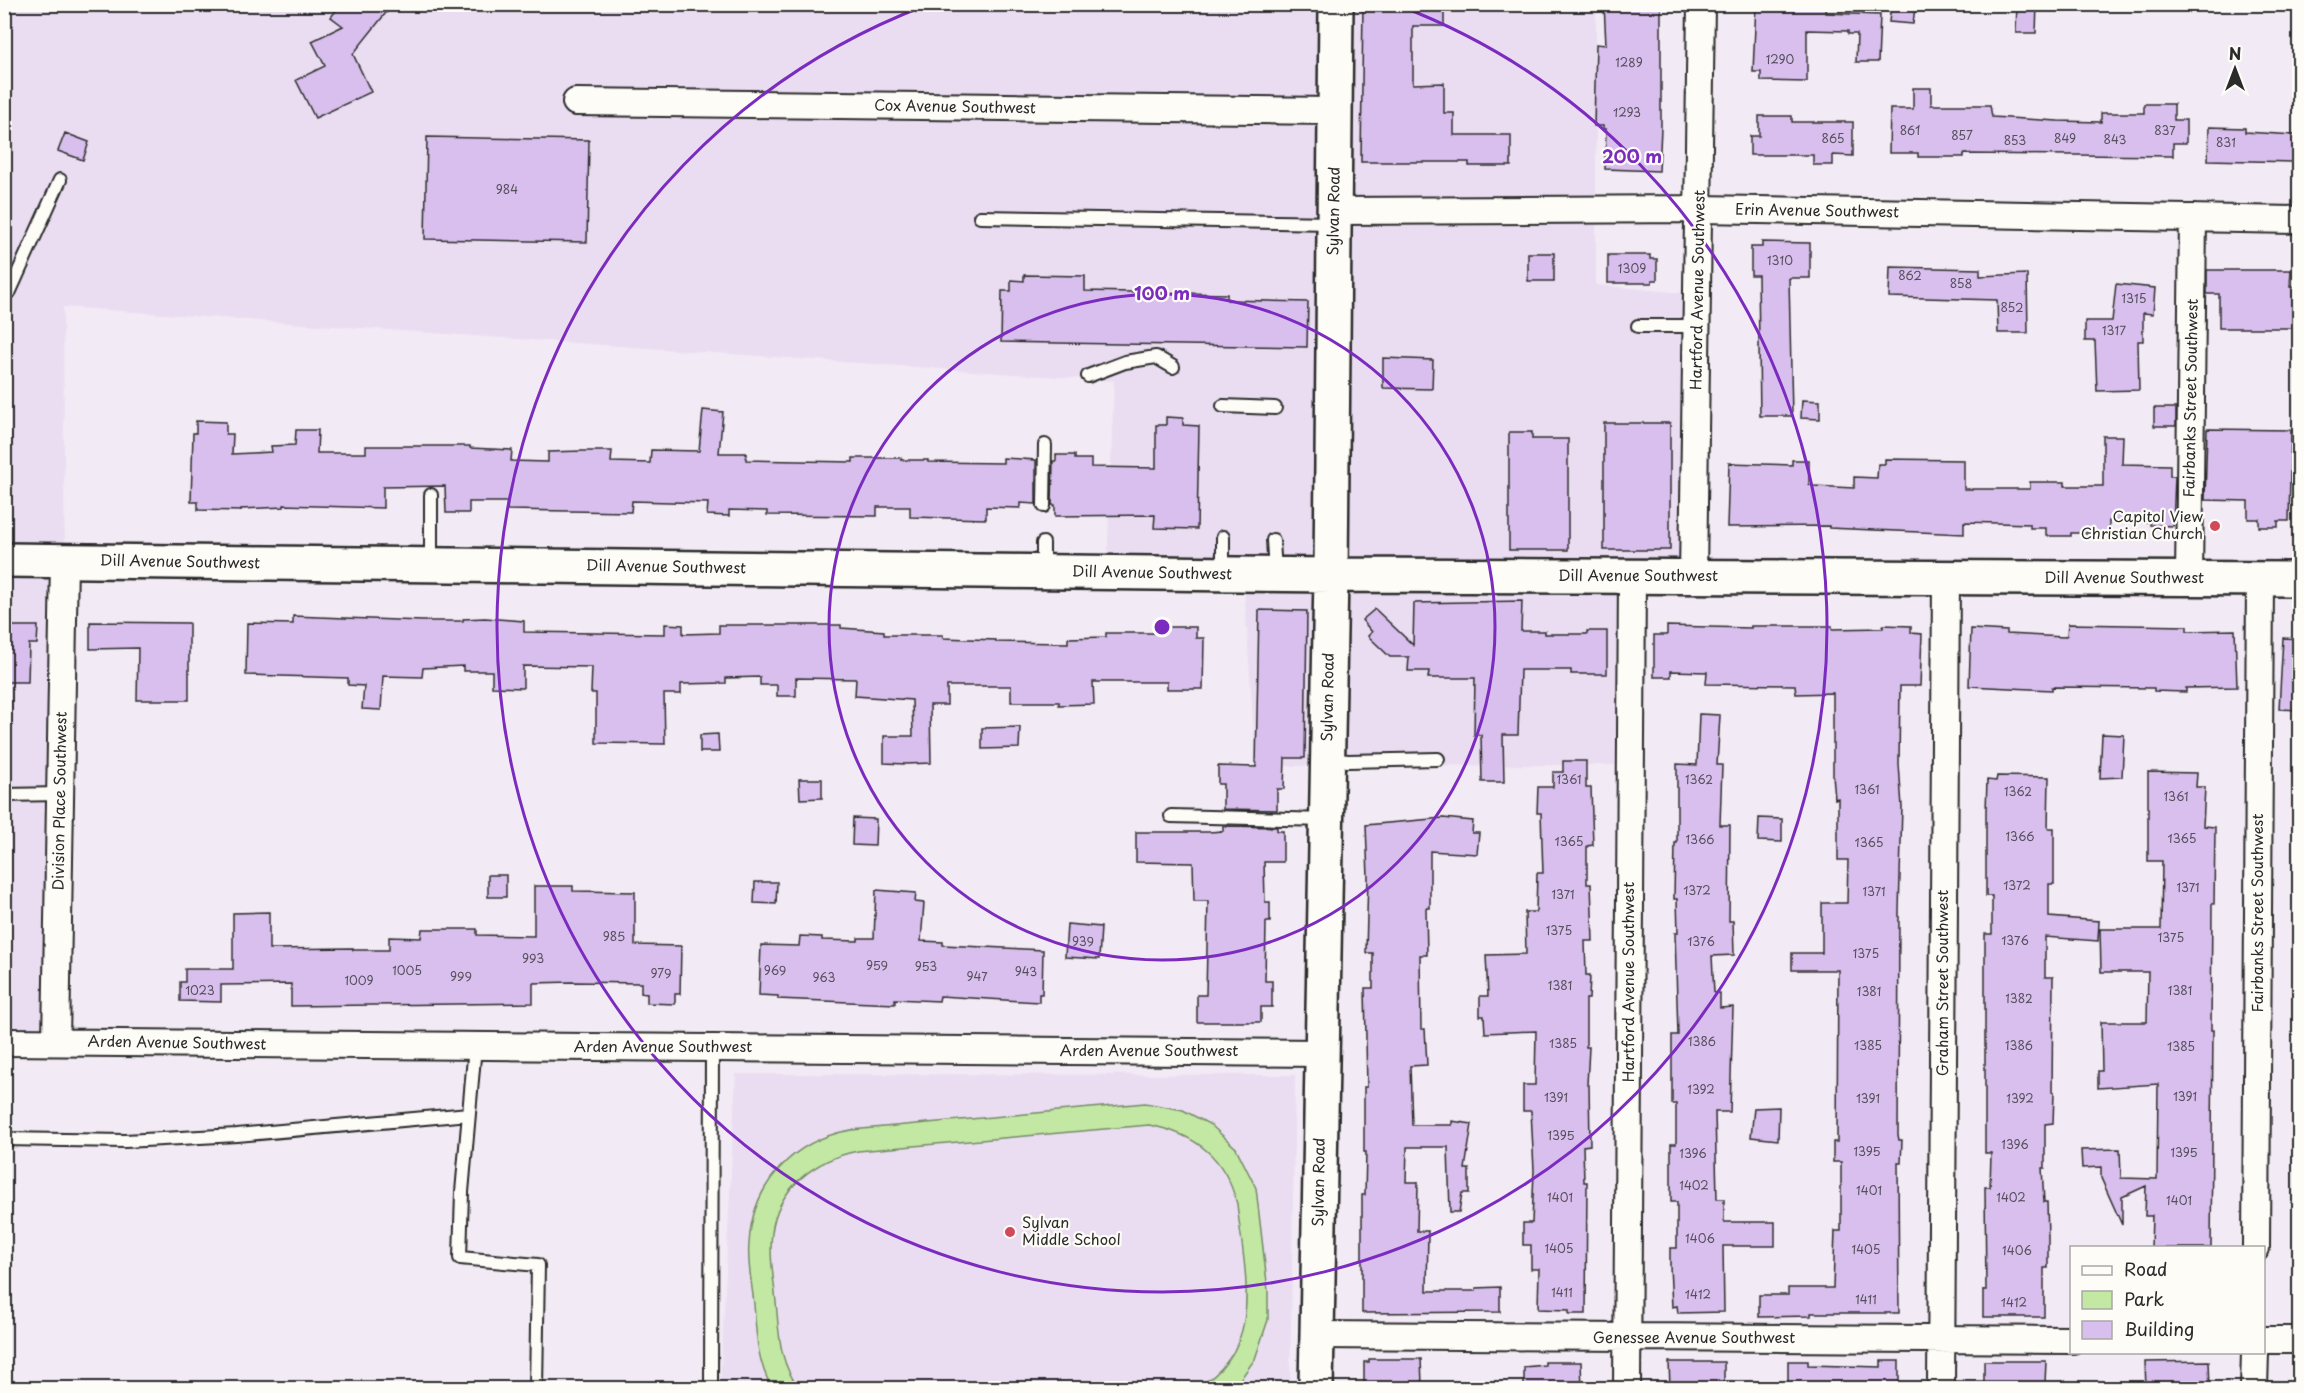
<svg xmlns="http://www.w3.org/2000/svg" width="2304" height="1393" viewBox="0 0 2304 1393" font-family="'Playpen Sans',sans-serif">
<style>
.built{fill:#eaddf2}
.green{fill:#c2e8a3;stroke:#768a67;stroke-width:1.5}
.building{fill:#d9bfee;stroke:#2b2b2b;stroke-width:1.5}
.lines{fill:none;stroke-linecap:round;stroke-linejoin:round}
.lane-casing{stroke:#2b2b2b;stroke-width:16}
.street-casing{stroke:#2b2b2b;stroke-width:30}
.secondary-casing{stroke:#2b2b2b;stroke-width:38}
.lane{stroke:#fdfcf7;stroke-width:12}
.street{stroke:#fdfcf7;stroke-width:26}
.secondary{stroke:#fdfcf7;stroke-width:33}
.ring{fill:none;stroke:#7b2cbf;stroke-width:3}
.poi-dot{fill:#d1495b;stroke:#fdfcf7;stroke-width:2}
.labels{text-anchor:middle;stroke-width:4.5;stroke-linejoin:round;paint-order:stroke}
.number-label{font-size:12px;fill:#56505c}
.street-label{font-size:15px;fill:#2b2b2b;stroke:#fdfcf7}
.poi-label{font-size:15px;fill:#2b2b2b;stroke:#fdfcf7;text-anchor:end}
.centre{fill:#7b2cbf;stroke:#fdfcf7;stroke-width:3}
.ring-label{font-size:18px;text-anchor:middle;font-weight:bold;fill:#7b2cbf;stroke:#fdfcf7;stroke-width:4.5;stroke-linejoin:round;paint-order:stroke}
</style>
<rect width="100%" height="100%" fill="#f2eaf4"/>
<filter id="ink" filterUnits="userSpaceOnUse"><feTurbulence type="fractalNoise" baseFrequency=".0167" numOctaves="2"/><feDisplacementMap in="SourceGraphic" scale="12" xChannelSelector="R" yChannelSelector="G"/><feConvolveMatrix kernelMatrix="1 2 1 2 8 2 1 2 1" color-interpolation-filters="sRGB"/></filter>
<g filter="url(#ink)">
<path class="built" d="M4,5H1596V285L1683,293L1691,582L1625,584L1624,765L1256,766L1243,571L1107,568L1114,381L63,307L68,1038L5,1035Z
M736,1074L1295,1075L1290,1388H720Z"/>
<path class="green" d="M1145,1103L1183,1110L1211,1125L1236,1148L1256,1188L1268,1291V1320L1255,1359L1234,1388H1196C1267,1349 1244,1271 1237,1204C1225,1157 1196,1134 1149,1125L858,1151C816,1159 777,1188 772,1233C769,1256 774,1280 776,1302C779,1333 779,1363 799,1388H772C757,1362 756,1333 754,1304C752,1284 747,1263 749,1244C752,1184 793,1140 851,1130Z"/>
<path class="building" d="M341,4H393L353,54L371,92L315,118L296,80L325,66L312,41L343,26L331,17Z
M1363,4H1444V26H1413V84L1444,83V113H1454V135H1511V166H1469V162H1361Z
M1604,4H1661V128L1659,171L1605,169L1606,129H1603V126H1594L1596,44L1606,45Z
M1756,4L1827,5L1826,13L1880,15L1878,62H1856L1857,34H1848V31L1807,30V82L1761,81V72H1753Z
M2017,4H2037L2036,33H2016Z
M1891,5L1915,7L1913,24L1889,22Z
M1913,88H1931V105H1990L1992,117L2058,121L2101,122V113H2144V104H2174V120H2186V143H2173V156L1964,154V157H1918V153H1889L1890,109H1913Z
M1759,116H1792V122H1853V156L1833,155V165H1813V155H1750V136H1759Z
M2209,127L2245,128V132L2296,135L2295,162L2208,160Z
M65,133L89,142L83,160L58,151Z
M427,137L589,140L587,242L425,239Z
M1762,242L1810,243V278H1789L1792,416H1760L1758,275H1751V247H1762Z
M1528,253H1554V281H1528Z
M1608,255H1650V259H1657V280H1652V283H1608Z
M1890,267L1980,269V276L2027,274L2028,333H1998L1997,300L1889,297Z
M2207,270H2291L2290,287H2299L2298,328H2219V294H2207Z
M1024,275L1085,276V291L1227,294V300L1308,302L1307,347L1001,342L1002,291H1011V280L1024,281Z
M2116,284L2155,288L2153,314L2143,313V341H2138L2139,390L2097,391L2095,341H2085V321H2112Z
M1383,358L1433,360L1432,389L1383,388Z
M1802,400L1820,401V419L1801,418Z
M2154,408H2176V426H2154Z
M703,410L723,412L719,453H746V460L853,462V458H901V460H928V462L1003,463V458L1036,460V504L1020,503V508L986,507V519L910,517V507H877V516L767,515V511L729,510V516L707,515L708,503L632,501L631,512L507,510V502H469V513H446L445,486L383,487V508L284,505V507L241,509V511L198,510V502H191L193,433H196V421L226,422V434H233L232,454L272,452L271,446L295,445L296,430H318L317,453H366V446H470V448L512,450L511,461L548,462V452L583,451H612L611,462L650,463L651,450L699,451Z
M1166,417L1183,418V425L1199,426L1197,529L1154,528L1155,515L1055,516V505H1052L1053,461H1056V455H1075V459H1091V467L1156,468V425H1166Z
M1604,423H1670V550H1604Z
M2207,429L2291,430L2289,521H2278V527H2259V519H2248V501L2205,500Z
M1509,432H1532V439H1568V550H1509Z
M2103,436H2123L2122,464L2170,465V476H2175L2173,526L2150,525V522L2109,521V533H2071V536H2046V528H2030V524L1964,522V534L1829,528V526L1727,527L1729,463L1792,465V460H1809V484L1813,486L1854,488V477L1877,478L1878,464H1885V459L1964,460V489H2030V482H2065V486H2103Z
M1522,601L1521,631H1545V634H1587V631H1607V674H1571V670H1520L1518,735H1503L1504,782H1482L1481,735H1474L1475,678H1428L1429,671H1408L1409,657H1390L1368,636L1372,632L1362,620L1375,609L1413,645L1414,603Z
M1259,610L1307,611L1305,758H1285L1284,789H1277V810L1223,809V784H1218V766L1256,767Z
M293,616L422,621H463V619L485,618L524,621V632L665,634V624L683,625V634L719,633V625H841V628L884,631V635H943V638L996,640V642L1068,643V638L1106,637V633H1162V627H1196V638H1204L1203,689H1167V682H1093L1094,704L1059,705V702H1011V686H947V705H930L931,763L906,764L884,763V736H913L912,700L855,696L856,679L796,678V696H777V685H760V677L726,678V683L681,684V694H664L665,744L596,743V693H591L592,667L523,666V688L492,687V671H463V666L423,668L422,677L383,676L381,710L362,709L364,686L348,685V678L246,675L247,623L293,624Z
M90,622L189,623V700H137L138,648L90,649Z
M2068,624L2187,626V631L2235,630L2237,687L2186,688V692L2154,691V688L2052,687V690L1969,686L1971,629L2007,631V634L2064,637L2067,635Z
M1883,625L1911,626V633L1922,634L1920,686H1900L1899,764L1902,807L1899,910L1898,1135L1899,1140H1902L1901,1163H1898L1899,1313H1811V1316L1759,1317V1295H1788V1288H1833L1835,1231H1841V1162H1833V1142H1837L1838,970H1792V953H1822V903H1847L1848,860H1838V798L1835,799L1833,775V693L1796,694L1795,685L1706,684L1707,672L1671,671V677H1654V635H1667V626L1751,628V626H1832V629L1883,628Z
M4,626H38L37,644H29L28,682H4Z
M2283,638L2300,639V710L2279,709Z
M1699,714L1720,715L1717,765H1722L1720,825H1730L1729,921H1733L1734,955L1712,956L1714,993H1720V1008L1733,1007L1730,1112H1715L1717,1199H1724V1222H1775V1246H1723L1724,1312L1678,1313L1677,1306L1672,1307L1670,1266V1248H1677V1202H1671V1144H1676V1104H1672V1035H1678L1675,933H1678L1677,899H1674L1675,843H1677V764L1697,765Z
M1020,727L1019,748L982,749V728Z
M718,734L719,752H700V735Z
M2102,734L2124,735L2122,777L2100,778Z
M1563,761H1586V788H1591L1593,845L1587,846V884H1591L1593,941H1585L1586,975H1590L1589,999H1586V1047H1589L1587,1085H1589L1590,1145L1583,1146L1584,1182H1587L1586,1314H1569V1310L1538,1309L1539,1269H1531V1245H1523V1223H1532L1534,1170L1531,1111H1523V1085H1535L1536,1031L1485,1033L1484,1016H1480V996H1488L1486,955L1526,954L1525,912H1536L1537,873H1543L1541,813H1537L1538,787H1553V772H1563Z
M2148,772L2197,773L2196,787H2205L2203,826L2215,827L2214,904H2212L2211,1030H2213L2211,1248H2151L2152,1216H2145L2146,1186L2122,1197V1225L2101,1178V1167L2082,1168L2081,1150L2120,1149L2121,1178L2157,1179L2158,1084L2098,1088V1071H2102L2101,1022H2147L2148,972H2101L2100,929H2161L2162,861H2148Z
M1997,776L2049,777L2048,828H2054V884H2049V917L2099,921L2098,941L2045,937V977H2053L2052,1092H2054L2053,1123L2045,1124V1168H2042L2044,1202H2047L2048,1237V1268H2044V1317H1983V1290H1986L1985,1187H1990L1991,1153H1985V934H1992V896H1986V811L1987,780L1996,781Z
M799,779H822V798L800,799Z
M853,818L876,819L875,846L852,845Z
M1443,818L1473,821L1472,833H1479L1477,854L1430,851V908H1426L1427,955H1420L1421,1029H1425L1427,1065L1410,1066L1412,1125H1452V1121L1472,1124L1465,1169H1469V1193H1462L1459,1212H1450L1448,1147H1407L1406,1182H1418L1417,1231H1428L1427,1291H1476V1288L1500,1287V1312L1362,1313V1195H1365L1366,1152H1364V1087H1367L1365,988H1373V953H1366L1368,877L1366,825Z
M1759,818L1782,819V842L1758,841Z
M1223,826L1277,827V831H1283V862H1264L1265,902H1270V922H1266L1265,981H1272V1007H1261V1022H1197V995H1206L1208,901H1194L1193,863L1136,862V832H1209L1223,831Z
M488,875H506V897H488Z
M755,882H777L776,904L754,903Z
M534,886H573V891L635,892V945L681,946L680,994H675V1004L647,1003V994L641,993V983L572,982L533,983V1003L291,1006V984L221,985V1002L180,1001V982H185V969H233V913L269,912V949L353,948V950H389V937L421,938L422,929H477V935L534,936Z
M876,890L916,893L915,902L924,903L921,941L943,942V945L1043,950L1042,994H1039V1002L940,996L939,1001L895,999V1004L778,999V996L759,995L761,945L799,946L800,936L822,937V940L858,941V938H874Z
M1067,924L1101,927L1099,959L1065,957Z
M1779,1107L1778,1140L1751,1137L1754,1108Z
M1369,1359H1421L1422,1384H1416L1417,1389H1364V1362H1369Z
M1788,1361H1808V1365L1881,1367V1361H1899V1389H1836V1385H1788Z
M1984,1361H2046L2045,1383H2042V1389L1984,1387Z
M2209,1361L2210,1389H2146L2145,1362Z
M1545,1362H1581L1582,1389H1531V1386H1524V1367L1545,1365Z
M1669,1362H1724V1389L1670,1387Z"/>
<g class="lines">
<g class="lane-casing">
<path id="lane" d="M980,217L1332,223
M4,294L10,291L60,180
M1638,326H1698
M1088,376L1125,362L1156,357L1173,367
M1223,406L1275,408
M431,495V563
M1044,506L1045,445
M1223,537V572
M1273,540L1275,573
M1043,570V543
M1329,759L1348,761L1438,759
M4,795L60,794
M1171,816L1326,820
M475,1046L462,1192L460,1258L538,1265L536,1388
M4,1139L125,1141L237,1135L469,1114
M711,1388L712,1047"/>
</g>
<g class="street-casing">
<path id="street" d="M576,102L1335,111
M1334,211L1700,209L2300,220
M1693,576L1701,4
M2189,579L2193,218
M4,1042L1322,1053
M56,1042L64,560
M2256,1248L2260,579
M1317,1335L2072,1340
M2264,1340H2300
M1627,1388L1632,576
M1941,1388L1946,578
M2254,1388L2255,1352"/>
</g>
<g class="secondary-casing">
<path id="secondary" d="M4,560L1331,575L2300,579
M1316,1388L1331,575L1336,4"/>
</g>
<use href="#lane" class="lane"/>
<use href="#street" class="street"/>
<use href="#secondary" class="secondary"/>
</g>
</g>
<g class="ring">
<circle cx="1162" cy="627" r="333"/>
<path d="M1400 6A665 665 0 1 1 924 6"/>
</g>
<g class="poi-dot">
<circle cx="2215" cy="526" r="6"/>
<circle cx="1010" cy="1232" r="6"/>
</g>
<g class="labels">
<g class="number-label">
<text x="1780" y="64">1290</text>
<text x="1629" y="67">1289</text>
<text x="1627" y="117">1293</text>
<text x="1910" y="135">861</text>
<text x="2165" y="135">837</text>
<text x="1962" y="140">857</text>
<text x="1833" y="143">865</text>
<text x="2065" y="143">849</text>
<text x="2115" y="144">843</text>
<text x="2015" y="145">853</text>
<text x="2226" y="147">831</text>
<text x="507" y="194">984</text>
<text x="1780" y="265">1310</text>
<text x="1632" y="273">1309</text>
<text x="1910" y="280">862</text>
<text x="1961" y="288">858</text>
<text x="2134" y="303">1315</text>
<text x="2012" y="312">852</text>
<text x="2114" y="335">1317</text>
<text x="1569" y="784">1361</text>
<text x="1699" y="784">1362</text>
<text x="1867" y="794">1361</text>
<text x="2018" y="796">1362</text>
<text x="2176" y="801">1361</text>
<text x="2020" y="841">1366</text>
<text x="2182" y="843">1365</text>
<text x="1700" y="844">1366</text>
<text x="1569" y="846">1365</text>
<text x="1869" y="847">1365</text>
<text x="2017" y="890">1372</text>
<text x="2188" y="892">1371</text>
<text x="1697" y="895">1372</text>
<text x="1874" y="896">1371</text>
<text x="1563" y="899">1371</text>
<text x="1559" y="935">1375</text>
<text x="614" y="941">985</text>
<text x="2171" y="942">1375</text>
<text x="2015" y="945">1376</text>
<text x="1083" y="946">939</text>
<text x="1701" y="946">1376</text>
<text x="1866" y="958">1375</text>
<text x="533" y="963">993</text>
<text x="877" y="970">959</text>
<text x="926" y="971">953</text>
<text x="407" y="975">1005</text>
<text x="775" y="975">969</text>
<text x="1026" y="976">943</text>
<text x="661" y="978">979</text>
<text x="461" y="981">999</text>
<text x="977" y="981">947</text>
<text x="824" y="982">963</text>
<text x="359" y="985">1009</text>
<text x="1560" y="990">1381</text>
<text x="200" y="995">1023</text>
<text x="2180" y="995">1381</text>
<text x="1869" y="996">1381</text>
<text x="2019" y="1003">1382</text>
<text x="1702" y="1046">1386</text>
<text x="1563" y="1048">1385</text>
<text x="1868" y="1050">1385</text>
<text x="2019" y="1050">1386</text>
<text x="2181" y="1051">1385</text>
<text x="1701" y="1094">1392</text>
<text x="2185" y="1101">1391</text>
<text x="1556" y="1102">1391</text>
<text x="1868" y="1103">1391</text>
<text x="2020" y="1103">1392</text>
<text x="1561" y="1140">1395</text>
<text x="2015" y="1149">1396</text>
<text x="1867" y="1156">1395</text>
<text x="2184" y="1157">1395</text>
<text x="1693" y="1158">1396</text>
<text x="1694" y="1190">1402</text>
<text x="1869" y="1195">1401</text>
<text x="1560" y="1202">1401</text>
<text x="2011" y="1202">1402</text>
<text x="2179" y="1205">1401</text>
<text x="1700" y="1243">1406</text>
<text x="1559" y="1253">1405</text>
<text x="1866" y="1254">1405</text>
<text x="2017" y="1255">1406</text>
<text x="1562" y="1297">1411</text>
<text x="1698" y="1299">1412</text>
<text x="1866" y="1304">1411</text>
<text x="2014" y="1307">1412</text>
</g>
<g class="street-label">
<text transform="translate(955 107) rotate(1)" y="5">Cox Avenue Southwest</text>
<text transform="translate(1334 211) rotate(-89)" y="5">Sylvan Road</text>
<text transform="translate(1817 211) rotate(1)" y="5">Erin Avenue Southwest</text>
<text transform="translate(1698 290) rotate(-89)" y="5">Hartford Avenue Southwest</text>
<text transform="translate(2191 398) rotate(-89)" y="5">Fairbanks Street Southwest</text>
<text transform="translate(180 562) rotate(1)" y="5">Dill Avenue Southwest</text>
<text transform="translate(666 567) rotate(1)" y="5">Dill Avenue Southwest</text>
<text transform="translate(1152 573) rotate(1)" y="5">Dill Avenue Southwest</text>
<text x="1638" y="581">Dill Avenue Southwest</text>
<text x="2124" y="583">Dill Avenue Southwest</text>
<text transform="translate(1328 697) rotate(-89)" y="5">Sylvan Road</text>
<text transform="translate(60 801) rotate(-89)" y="5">Division Place Southwest</text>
<text transform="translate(2258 913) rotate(-90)" y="5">Fairbanks Street Southwest</text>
<text transform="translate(1629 982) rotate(-90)" y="5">Hartford Avenue Southwest</text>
<text transform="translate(1943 983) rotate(-90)" y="5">Graham Street Southwest</text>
<text transform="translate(177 1043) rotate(1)" y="5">Arden Avenue Southwest</text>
<text x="663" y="1052">Arden Avenue Southwest</text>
<text x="1149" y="1056">Arden Avenue Southwest</text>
<text transform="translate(1319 1182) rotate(-89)" y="5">Sylvan Road</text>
<text x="1694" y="1343">Genessee Avenue Southwest</text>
</g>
<g class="poi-label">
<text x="2203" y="522">Capitol View<tspan x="2203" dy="17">Christian Church</tspan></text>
<text x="1022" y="1228" text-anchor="start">Sylvan<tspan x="1022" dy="17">Middle School</tspan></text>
</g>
</g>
<circle cx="1162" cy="627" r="9" class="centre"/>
<g class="ring-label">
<text x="1632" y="163">200 m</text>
<text x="1162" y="300">100 m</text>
</g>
<rect width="2304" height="1393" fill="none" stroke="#fdfcf7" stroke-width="24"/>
<rect x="12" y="12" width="2280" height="1369" fill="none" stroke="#2b2b2b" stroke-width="2" filter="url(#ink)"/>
<rect x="2070" y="1246" width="195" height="108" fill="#fdfcf7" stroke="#a9a8a5" stroke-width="1.5"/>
<rect x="2082" y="1266" width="30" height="9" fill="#fdfcf7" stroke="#a9a8a5" stroke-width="1.5"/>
<text x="2124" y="1276" font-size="18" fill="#2b2b2b">Road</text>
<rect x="2082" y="1291" width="30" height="18" fill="#c2e8a3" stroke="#a9a8a5" stroke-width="1.5"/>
<text x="2124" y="1306" font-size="18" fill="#2b2b2b">Park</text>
<rect x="2082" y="1321" width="30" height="18" fill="#d9bfee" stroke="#a9a8a5" stroke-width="1.5"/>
<text x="2124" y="1336" font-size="18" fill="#2b2b2b">Building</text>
<g transform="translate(2235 69)" stroke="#fdfcf7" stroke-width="4.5" paint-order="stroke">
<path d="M0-4.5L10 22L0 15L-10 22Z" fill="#2b2b2b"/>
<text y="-9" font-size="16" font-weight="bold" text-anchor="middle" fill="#2b2b2b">N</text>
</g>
</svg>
